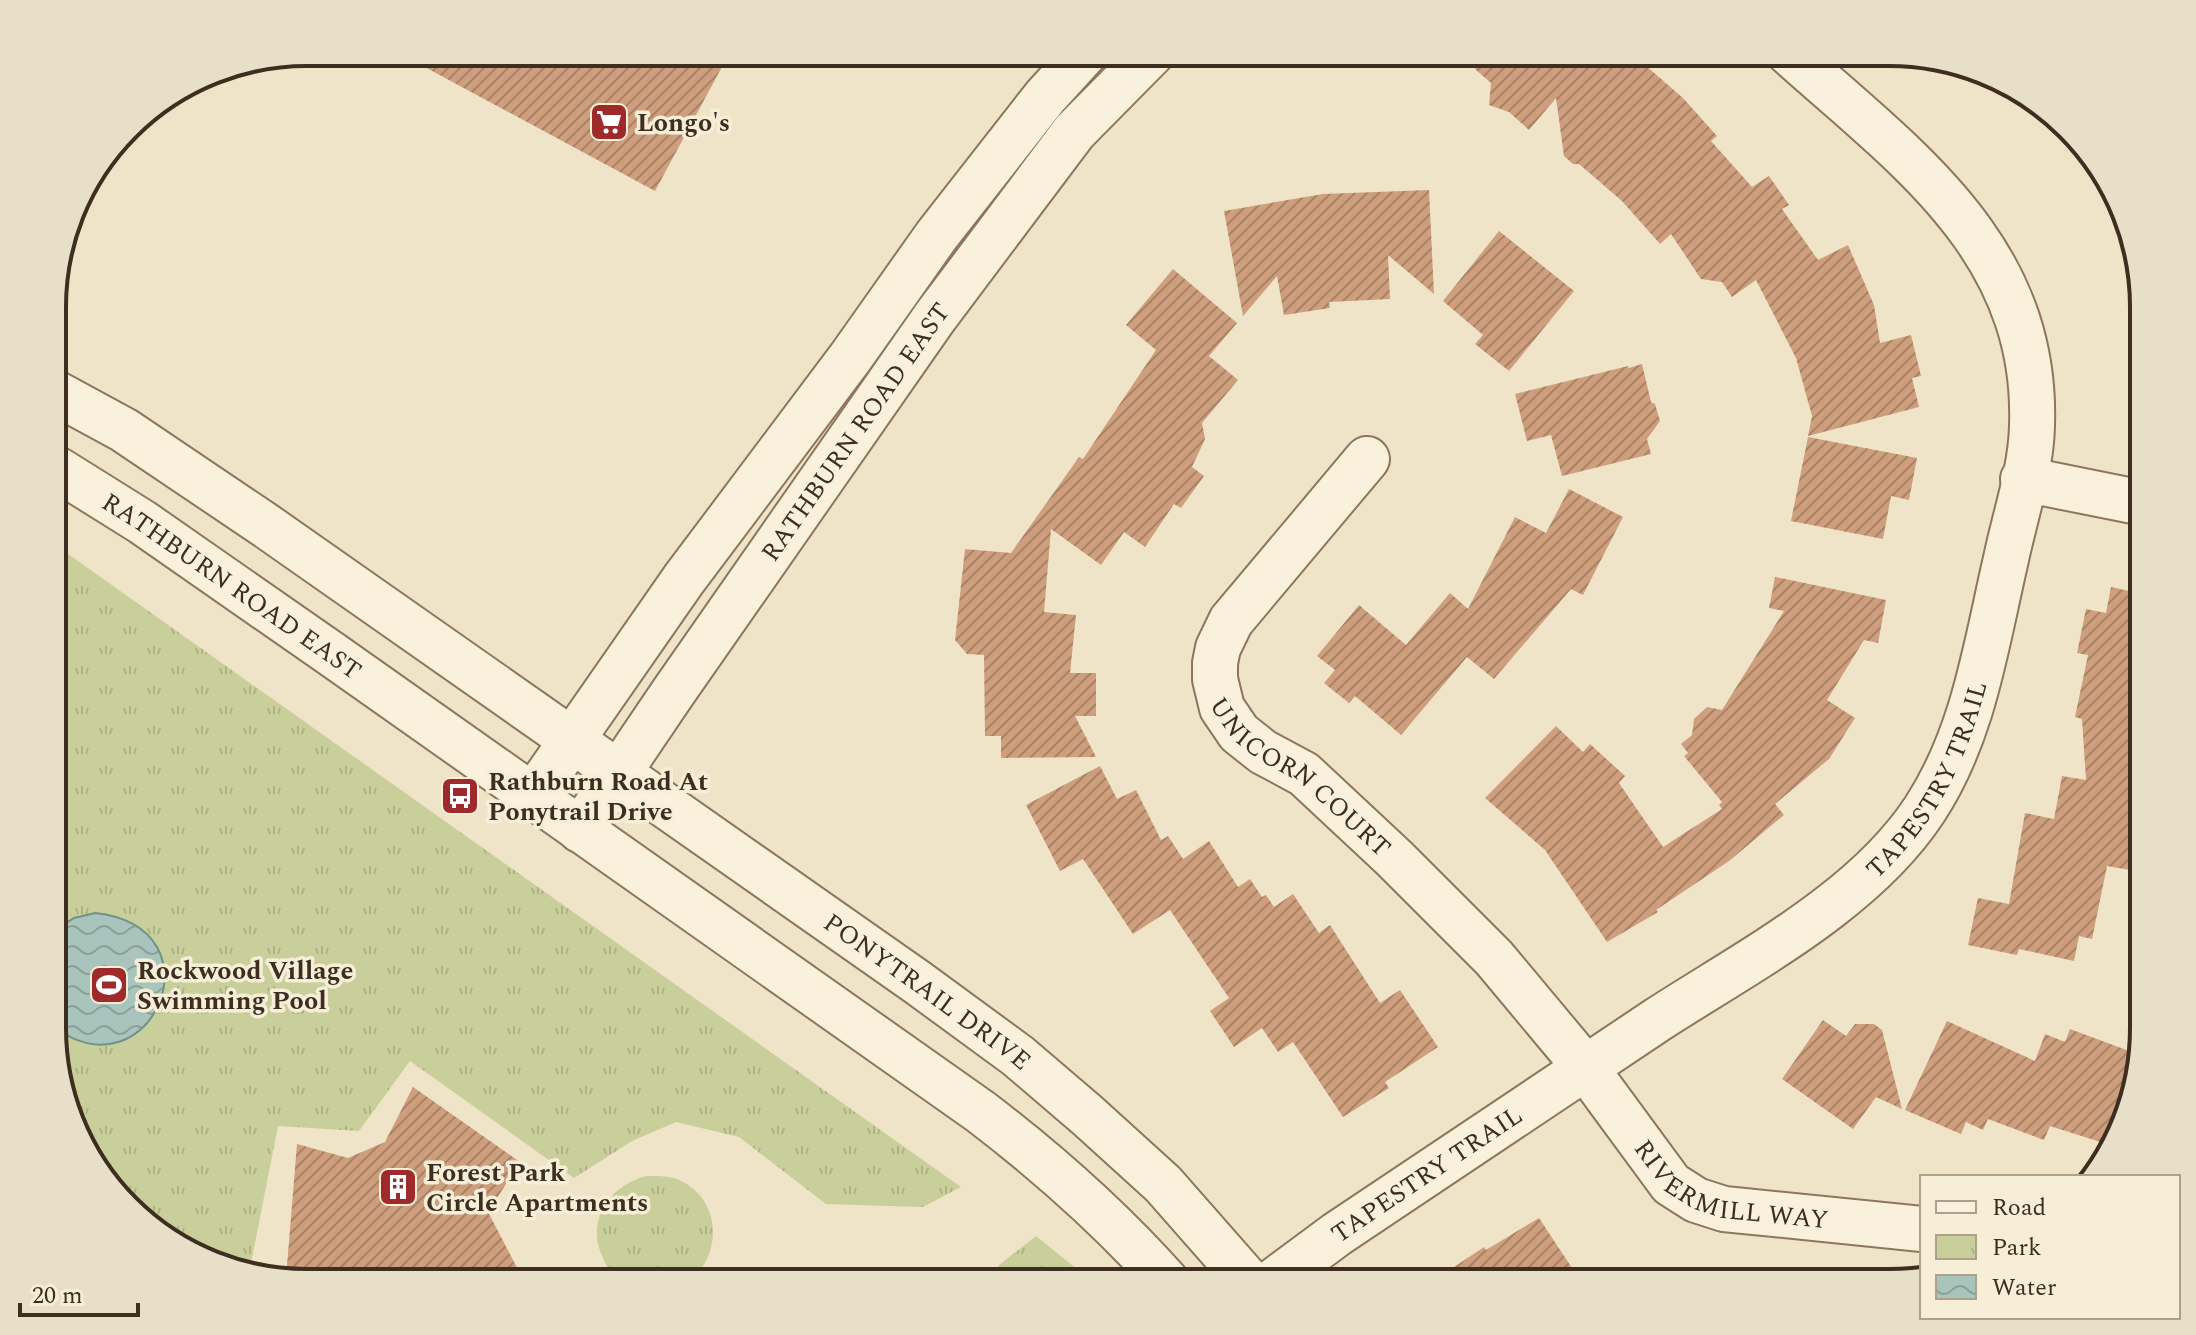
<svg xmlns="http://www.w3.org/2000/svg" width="2196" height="1335" viewBox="0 0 2196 1335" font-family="Spectral,serif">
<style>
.park{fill:url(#park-tufts)}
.water{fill:url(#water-waves);stroke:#6f938a;stroke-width:2}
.building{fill:url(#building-hatch)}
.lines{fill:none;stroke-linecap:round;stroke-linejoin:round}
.minor-casing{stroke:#8d765c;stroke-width:48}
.minor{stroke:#faf1dc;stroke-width:44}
.labels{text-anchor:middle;stroke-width:7;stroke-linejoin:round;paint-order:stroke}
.poi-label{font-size:26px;font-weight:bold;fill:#3d2e20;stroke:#f7eed8;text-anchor:start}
.street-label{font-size:26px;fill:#3d2e20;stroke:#f7eed8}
.rim{fill:none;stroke:#3d2e20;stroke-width:4}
</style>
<defs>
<pattern id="park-tufts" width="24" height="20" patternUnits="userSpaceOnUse" patternTransform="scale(2)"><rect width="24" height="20" fill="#c9cf9b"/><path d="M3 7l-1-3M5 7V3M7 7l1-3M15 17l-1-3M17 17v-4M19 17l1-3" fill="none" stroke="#aeb285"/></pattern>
<pattern id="water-waves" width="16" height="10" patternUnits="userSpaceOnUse" patternTransform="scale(2)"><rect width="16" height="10" fill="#a9c4bc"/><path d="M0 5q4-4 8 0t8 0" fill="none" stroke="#8ba098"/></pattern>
<pattern id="building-hatch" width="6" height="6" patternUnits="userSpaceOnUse" patternTransform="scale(2)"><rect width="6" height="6" fill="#cf9f7d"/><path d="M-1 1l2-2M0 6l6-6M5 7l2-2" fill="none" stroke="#a98266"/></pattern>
</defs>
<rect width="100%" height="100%" fill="#f0e4c8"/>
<path class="park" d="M54,544L961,1187L923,1207L826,1204L739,1137L676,1122L632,1141L574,1178L410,1061L359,1131L278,1126L250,1268L179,1249L95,1169L54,1061Z
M646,1176C659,1176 671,1175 683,1182C723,1203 722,1259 686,1283C670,1283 637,1287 623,1282C614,1278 606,1267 603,1258C585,1221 609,1186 646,1176Z
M1036,1236L1088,1278L1092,1283H994L999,1265Z"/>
<path class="water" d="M95,913C224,927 152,1099 54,1027V931L74,918Z"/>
<path class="building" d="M397,52H730L655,191Z
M1490,52H1630L1683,98L1717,136L1711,141L1752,187L1769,176L1789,205L1782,209L1818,260L1848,245L1874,305L1880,343L1911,335L1921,376L1912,378L1919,407L1808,436L1812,416L1796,358L1756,280L1732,297L1722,282L1701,279L1671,234L1660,244L1622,201L1579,164H1573L1564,156L1556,98L1529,130L1509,112L1489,105L1491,83L1475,69Z
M1429,190L1434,294L1388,255L1390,299L1329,302L1330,308L1284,315L1277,276L1243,316L1224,211L1323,194Z
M1499,231L1574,291L1509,371L1475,344L1483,335L1443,301Z
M1173,269L1237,323L1209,356L1238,380L1202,423L1205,439L1192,467L1204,476L1181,508L1174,504L1145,547L1124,532L1101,565L1051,529L1044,612L1076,615L1070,673H1096V716H1075L1096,757L1001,758V736H985L984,655L967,654L955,640L965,549L1011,553L1079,457L1083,459L1156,350L1126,325Z
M1642,364L1651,402L1655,404L1660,421L1647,439L1651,454L1562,476L1551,435L1527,441L1515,394L1628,366L1629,368Z
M1808,437L1917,458L1909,500L1891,496L1883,539L1791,521Z
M1569,489L1623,517L1583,595L1571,589L1494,679L1467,657L1401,735L1355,696L1349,703L1324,683L1335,670L1317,656L1359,605L1406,645L1450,593L1468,609L1515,517L1546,533Z
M1775,577L1886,600L1878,643L1864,640L1827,700L1855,718L1829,759L1775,804L1784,815L1729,861L1656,910L1658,912L1607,942L1545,850L1485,798L1556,726L1583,752L1590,744L1625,776L1619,783L1663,847L1722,809L1719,805L1722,802L1684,756L1688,753L1681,744L1692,735L1694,719L1707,707L1722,710L1784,611L1769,608Z
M2111,587L2143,594V799L2130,870L2107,866L2092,939L2079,936L2074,961L2019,949L2017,955L1968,945L1978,898L2009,904L2025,813L2054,819L2062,776L2086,780L2082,719L2075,717L2088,655L2077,653L2086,609L2106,613Z
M1100,766L1117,799L1136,790L1161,840L1168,836L1183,859L1209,841L1238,887L1250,879L1262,897L1266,895L1274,907L1293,894L1319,933L1330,925L1380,1003L1400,990L1438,1047L1385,1082L1389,1088L1343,1117L1293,1042L1278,1052L1262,1028L1234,1047L1210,1011L1229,998L1170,910L1133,934L1083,859L1060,871L1026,805Z
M1823,1020L1846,1036L1855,1024H1874L1882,1030L1902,1109L1876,1097L1853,1129L1782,1079Z
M1947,1021L2035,1061L2045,1034L2065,1042L2070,1029L2140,1055L2113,1146L2050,1126L2044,1140L1988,1119L1983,1130L1966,1122L1961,1134L1905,1110Z
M413,1087L520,1162L488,1212L525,1283H306L286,1278L297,1144L348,1158L385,1142Z
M1539,1218L1582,1283H1430L1484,1247L1486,1250Z"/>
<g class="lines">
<g class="minor-casing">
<g id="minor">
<path id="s1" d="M54,392L124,430L265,525L917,982L1018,1056L1087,1115L1163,1184L1250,1283"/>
<path id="s2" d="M1367,459L1231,621L1218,648L1215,663V679L1222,708L1239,733L1263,752L1304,774L1394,858L1494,958L1585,1067L1671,1184L1696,1200L1724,1209L1922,1229"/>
<path id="s3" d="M54,467L142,522L333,655L981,1112C1049,1164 1111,1219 1168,1283"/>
<path d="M2023,479L2143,503"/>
<path d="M533,796L684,579L850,358L937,235L1045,97L1086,52"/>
<path id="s4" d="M580,830L672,694L935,317L1074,132L1153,52"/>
<path id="s5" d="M1271,1283L1337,1234C1443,1162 1550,1091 1657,1020C1748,961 1865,901 1925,809C1974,734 1986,645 2006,559C2015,516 2031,470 2032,426C2038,248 1906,158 1788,52"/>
</g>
</g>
<use href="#minor" class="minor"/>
</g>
<defs>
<g id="supermarket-square" transform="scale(2)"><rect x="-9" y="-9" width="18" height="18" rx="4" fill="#9e2a2b" stroke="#f7eed8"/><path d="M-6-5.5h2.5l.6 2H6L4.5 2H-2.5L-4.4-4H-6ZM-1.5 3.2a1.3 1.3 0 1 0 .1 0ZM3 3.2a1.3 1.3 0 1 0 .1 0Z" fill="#fff"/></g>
<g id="bus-square" transform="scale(2)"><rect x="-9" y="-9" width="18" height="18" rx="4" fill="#9e2a2b" stroke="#f7eed8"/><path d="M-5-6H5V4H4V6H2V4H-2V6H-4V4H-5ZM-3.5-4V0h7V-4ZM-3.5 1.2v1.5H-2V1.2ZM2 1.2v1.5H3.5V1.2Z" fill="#fff"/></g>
<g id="stadium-square" transform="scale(2)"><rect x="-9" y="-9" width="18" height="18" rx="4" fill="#9e2a2b" stroke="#f7eed8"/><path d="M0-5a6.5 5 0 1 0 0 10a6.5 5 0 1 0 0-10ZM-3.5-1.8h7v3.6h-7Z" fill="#fff"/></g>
<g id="building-square" transform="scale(2)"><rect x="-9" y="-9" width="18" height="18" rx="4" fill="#9e2a2b" stroke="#f7eed8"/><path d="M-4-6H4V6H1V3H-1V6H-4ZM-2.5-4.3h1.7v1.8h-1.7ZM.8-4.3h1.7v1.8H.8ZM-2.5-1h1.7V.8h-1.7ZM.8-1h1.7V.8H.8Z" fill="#fff"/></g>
</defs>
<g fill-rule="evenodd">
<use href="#supermarket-square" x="609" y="122"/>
<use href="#bus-square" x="460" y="796"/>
<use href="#stadium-square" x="109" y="985"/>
<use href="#building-square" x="398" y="1187"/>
</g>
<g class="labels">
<g class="poi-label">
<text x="637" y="131">Longo's</text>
<text x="488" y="790">Rathburn Road At<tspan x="488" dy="30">Ponytrail Drive</tspan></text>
<text x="137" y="979">Rockwood Village<tspan x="137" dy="30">Swimming Pool</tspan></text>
<text x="426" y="1181">Forest Park<tspan x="426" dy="30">Circle Apartments</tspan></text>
</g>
<g class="street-label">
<text dy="9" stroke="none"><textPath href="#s4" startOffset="484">RATHBURN ROAD EAST</textPath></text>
<text dy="9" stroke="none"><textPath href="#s3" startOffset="214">RATHBURN ROAD EAST</textPath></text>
<text dy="9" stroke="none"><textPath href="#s2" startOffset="408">UNICORN COURT</textPath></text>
<text dy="9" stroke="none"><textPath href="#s5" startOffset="838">TAPESTRY TRAIL</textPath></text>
<text dy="9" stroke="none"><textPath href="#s1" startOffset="1060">PONYTRAIL DRIVE</textPath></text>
<text dy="9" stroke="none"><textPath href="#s5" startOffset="190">TAPESTRY TRAIL</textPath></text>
<text dy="9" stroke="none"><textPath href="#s2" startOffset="1018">RIVERMILL WAY</textPath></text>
</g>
</g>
<path d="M0 0H2196V1335H0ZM307 66H1889A241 241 0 0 1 2130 307V1028A241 241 0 0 1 1889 1269H307A241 241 0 0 1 66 1028V307A241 241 0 0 1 307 66Z" fill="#e8dfc9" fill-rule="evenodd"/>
<path class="rim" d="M307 66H1889A241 241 0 0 1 2130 307V1028A241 241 0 0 1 1889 1269H307A241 241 0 0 1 66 1028V307A241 241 0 0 1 307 66Z"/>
<rect x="1920" y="1175" width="260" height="144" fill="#f7eed8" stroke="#ada18e" stroke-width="2"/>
<rect x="1936" y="1201" width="40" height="12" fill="#faf1dc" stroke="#ada18e" stroke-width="2"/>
<text x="1992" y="1215" font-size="24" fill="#3d2e20">Road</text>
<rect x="1936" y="1235" width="40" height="24" fill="url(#park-tufts)" stroke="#ada18e" stroke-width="2"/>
<text x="1992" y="1255" font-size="24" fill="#3d2e20">Park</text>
<rect x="1936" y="1275" width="40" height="24" fill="url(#water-waves)" stroke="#ada18e" stroke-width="2"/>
<text x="1992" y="1295" font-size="24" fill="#3d2e20">Water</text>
<path d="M20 1303v12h118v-12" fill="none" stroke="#3d2e20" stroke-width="4"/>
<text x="32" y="1303" font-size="24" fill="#3d2e20" stroke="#f7eed8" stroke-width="6" paint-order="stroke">20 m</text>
</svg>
